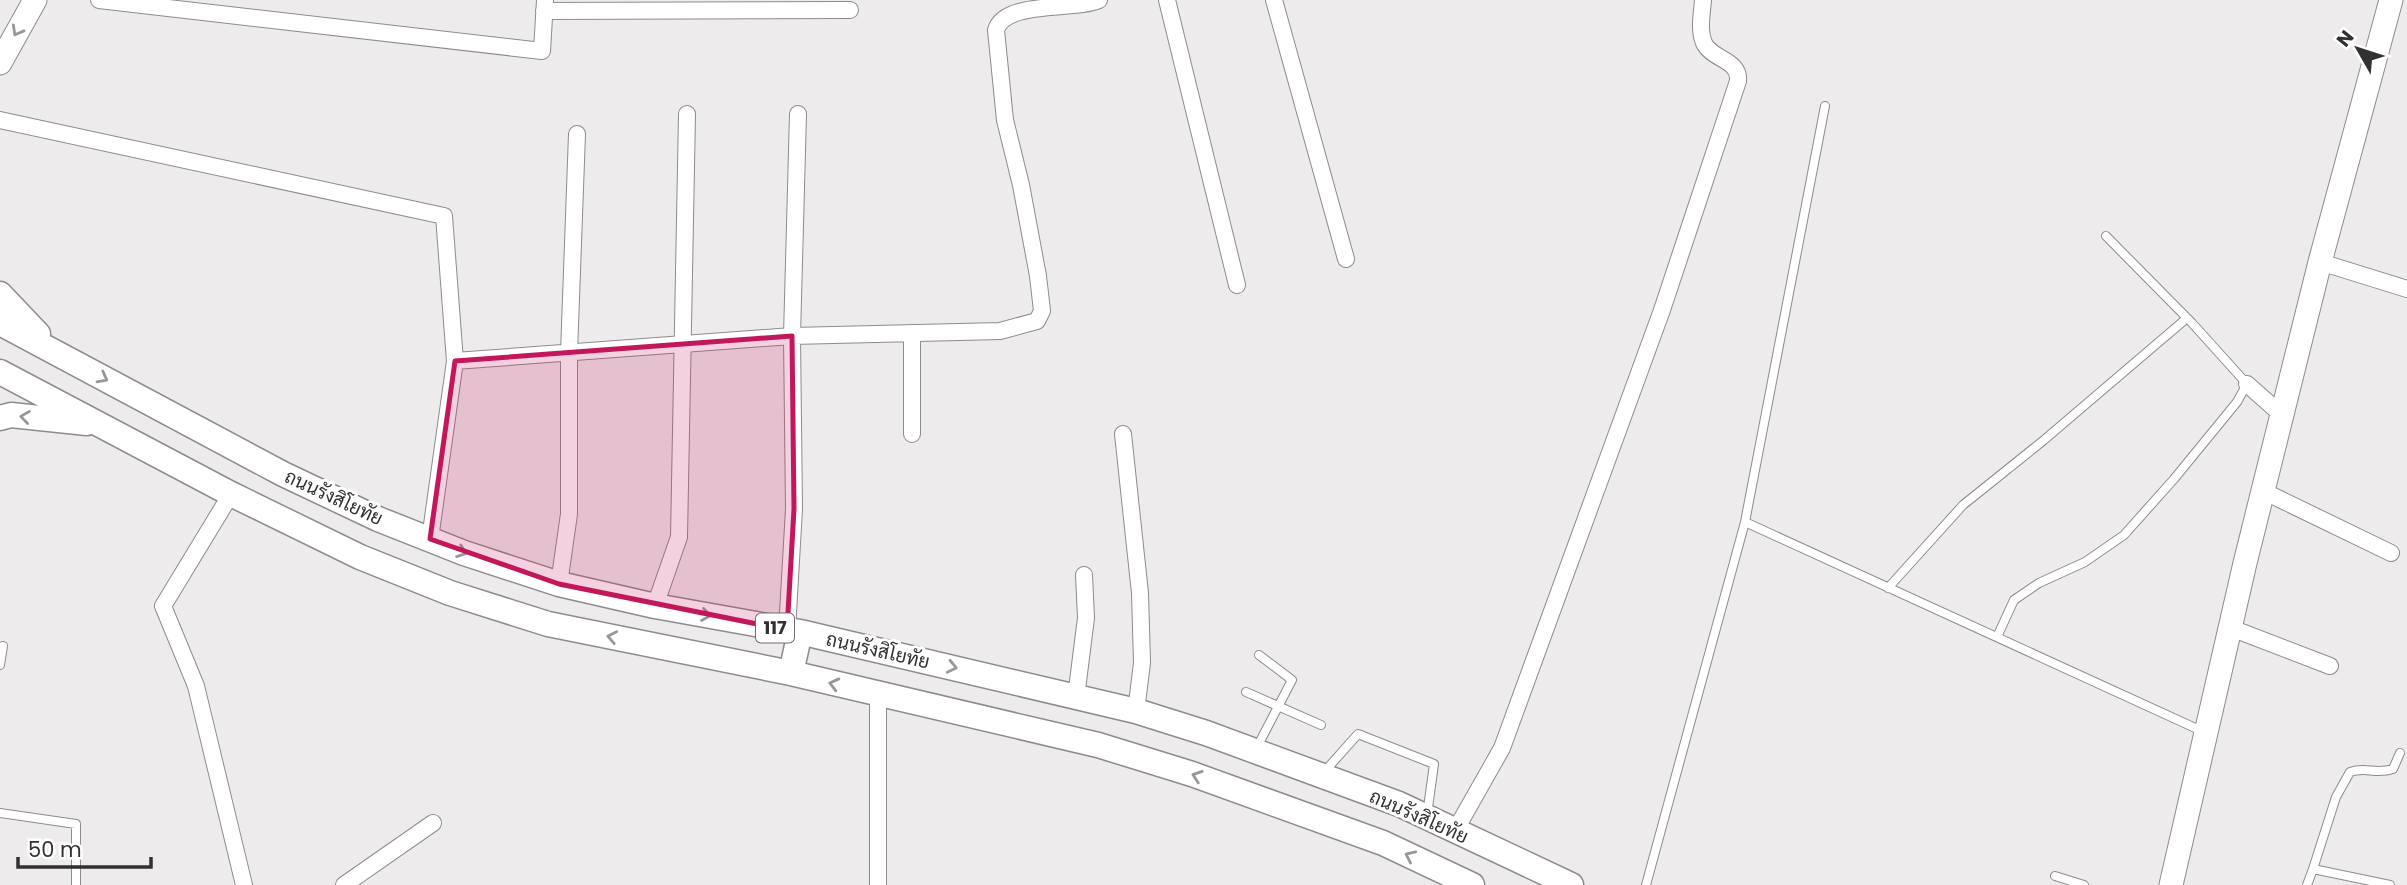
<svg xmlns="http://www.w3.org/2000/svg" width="2407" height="885" viewBox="0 0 2407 885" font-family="Poppins,Sarabun,sans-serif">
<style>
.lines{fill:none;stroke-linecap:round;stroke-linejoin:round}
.lane-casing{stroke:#8e8b8e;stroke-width:10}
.street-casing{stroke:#8e8b8e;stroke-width:18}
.secondary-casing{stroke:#8e8b8e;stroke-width:25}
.primary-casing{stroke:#8e8b8e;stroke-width:27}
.lane{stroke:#fff;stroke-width:8}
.street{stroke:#fff;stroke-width:16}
.secondary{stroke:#fff;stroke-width:23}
.primary{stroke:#fff;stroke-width:24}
.oneway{stroke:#989898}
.marked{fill:#c2185b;fill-opacity:0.2;stroke:#c2185b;stroke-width:5;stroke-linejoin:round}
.labels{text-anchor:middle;stroke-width:6;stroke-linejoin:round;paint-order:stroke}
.shield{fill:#fff;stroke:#706f70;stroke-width:2}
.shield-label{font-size:18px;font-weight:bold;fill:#323132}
.street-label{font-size:19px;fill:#323132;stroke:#fff}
</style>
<rect width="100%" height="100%" fill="#eeebed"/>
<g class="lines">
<g class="lane-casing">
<path id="lane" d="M1745,522L2204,732
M1888,588L1963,505L2044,440L2187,318
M1997,637L2014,600L2039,583L2085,562L2124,535L2174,479L2237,402L2247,384L2192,323L2106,236
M0,665L3,646
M1246,692L1321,725
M1256,749L1292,680L1259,655
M1325,771L1358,734L1434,764L1427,815
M0,813L76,824V885
M2313,869L2336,797L2350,772C2367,766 2374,775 2393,769L2400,753
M2055,876L2084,885
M1646,885L1745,522L1825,106
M2307,885L2313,869L2390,885"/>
</g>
<g class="street-casing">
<path id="street" d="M99,0L542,51L545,0
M1167,0L1237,285
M1274,0L1346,259
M544,11L850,10
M0,120L444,216L455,361L430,539
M2320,262L2407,289
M455,361L792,336L1000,331L1037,321L1042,311L1038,276L1021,185L1005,120L996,30C1005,0 1074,11 1099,0
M2247,384L2282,415
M912,434V333
M1123,434L1140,593L1142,663L1136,711
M2263,491L2391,553
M231,494L163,606L196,686L244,885
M559,584L569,514V353L577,134
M655,606L679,537L687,114
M2231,628L2330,666
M787,630L794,509L792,336L798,114
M878,695V885
M1076,697L1086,618L1084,575
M1455,831L1502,748L1662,310L1738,81C1740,60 1714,60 1705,45C1698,32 1702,14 1703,0
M344,885L433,823"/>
</g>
<g class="secondary-casing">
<path id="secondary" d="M0,63L35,0
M2171,885L2245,563L2320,262L2391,0"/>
</g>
<g class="primary-casing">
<path id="primary" d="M0,294L38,334
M0,323L283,474L378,519L464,553L559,584L655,606L800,632L1136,711L1206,733L1399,804L1571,885
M0,372L231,494L360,557L450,593L548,624L791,673L1098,745L1192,774L1383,843L1472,885
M0,418L11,415L87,423
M791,673L800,632"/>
</g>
<use href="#lane" class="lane"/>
<use href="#street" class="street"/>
<use href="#secondary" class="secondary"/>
<use href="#primary" class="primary"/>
</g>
<defs><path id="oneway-chevron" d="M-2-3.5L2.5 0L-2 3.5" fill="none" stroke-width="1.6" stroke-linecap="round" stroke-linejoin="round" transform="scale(1.75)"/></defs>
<g class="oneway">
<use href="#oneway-chevron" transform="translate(17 31) rotate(119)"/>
<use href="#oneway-chevron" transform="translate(103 378) rotate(28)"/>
<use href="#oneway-chevron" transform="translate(25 417) rotate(-172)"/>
<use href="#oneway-chevron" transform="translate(462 552) rotate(20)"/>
<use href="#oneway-chevron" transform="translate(706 615) rotate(10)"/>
<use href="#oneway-chevron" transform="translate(612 637) rotate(-169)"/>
<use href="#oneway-chevron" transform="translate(952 667) rotate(13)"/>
<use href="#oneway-chevron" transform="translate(834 684) rotate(-166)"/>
<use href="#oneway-chevron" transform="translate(1197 776) rotate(-161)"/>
<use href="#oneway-chevron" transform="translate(1410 856) rotate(-155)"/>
</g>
<path class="marked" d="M792,336L794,509L787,630L559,584L430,539L455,361Z"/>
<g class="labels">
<rect class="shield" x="756" y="613.5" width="38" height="29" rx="5"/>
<g class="shield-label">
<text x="775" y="634">117</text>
</g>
<g class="street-label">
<text transform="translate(334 497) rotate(25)" y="7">ถนนรังสิโยทัย</text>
<text transform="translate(878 650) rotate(13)" y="7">ถนนรังสิโยทัย</text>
<text transform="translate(1419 816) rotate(24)" y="7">ถนนรังสิโยทัย</text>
</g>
</g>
<g transform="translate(2358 49) rotate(309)" stroke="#ffffff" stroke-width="5" paint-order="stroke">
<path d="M0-5L12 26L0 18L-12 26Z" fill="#323132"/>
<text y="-10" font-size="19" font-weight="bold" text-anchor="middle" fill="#323132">N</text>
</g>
<path d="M18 857v10h133v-10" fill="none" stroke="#323132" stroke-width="3.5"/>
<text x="28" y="857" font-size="21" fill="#323132" stroke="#ffffff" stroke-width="5" paint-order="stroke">50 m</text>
</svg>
